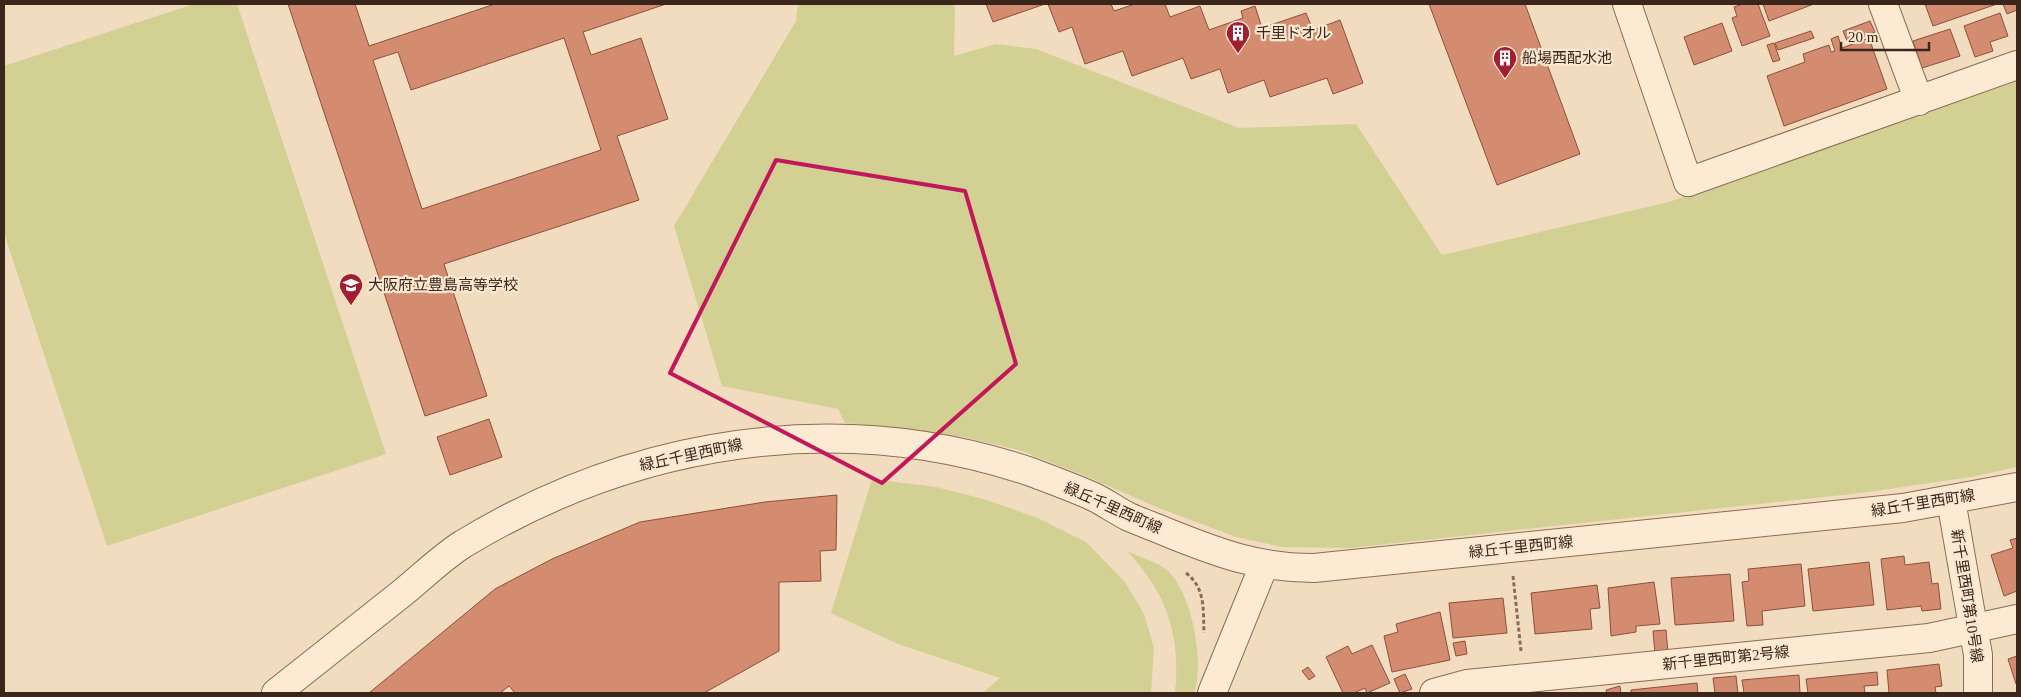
<svg xmlns="http://www.w3.org/2000/svg" width="2021" height="697" viewBox="0 0 2021 697" font-family="'Times New Roman','Noto Sans JP',serif">
<style>
.green{fill:#d2d092}
.building{fill:#d48c71;stroke:#8f4f39;fill-rule:evenodd}
.lines{fill:none;stroke-linecap:round;stroke-linejoin:round}
.minor-casing{stroke:#8d6b55;stroke-width:30}
.tertiary-casing{stroke:#8d6b55;stroke-width:30}
.path{stroke:#8d6b55;stroke-width:3;stroke-dasharray:4 2.5;stroke-linecap:butt}
.minor{stroke:#fcead3;stroke-width:28}
.tertiary{stroke:#fcead3;stroke-width:28}
.marked{fill:none;stroke:#c2185b;stroke-width:4;stroke-linejoin:round}
.labels{text-anchor:middle;stroke-width:4.5;stroke-linejoin:round;paint-order:stroke}
.poi-label{font-size:15px;fill:#3b261b;stroke:#f9e7d0;text-anchor:start}
.street-label{font-size:15px;fill:#3b261b;stroke:#f9e7d0}
</style>
<rect width="100%" height="100%" fill="#f2dcbf"/>
<path class="green" d="M194,4H237L386,454L107,546L4,233V66Z
M798,4H955L954,56L996,44L1036,49L1239,128L1356,124L1442,255L1669,202L2017,77V467L1971,477L1861,493L1349,548L1282,547L1236,537L1154,506L1088,477L1019,450L963,437L914,430L845,423L838,409L722,386L674,226L796,21Z
M872,479L936,487L987,500L1038,518L1086,542L1125,582L1144,614L1154,648L1151,693H983L1000,678L898,644L831,613Z
M1127,551C1140,557 1158,562 1169,572C1192,594 1205,664 1194,693H1175C1181,635 1167,594 1127,551Z"/>
<path class="building" d="M288,4H355L369,46L495,4H666L583,32L591,55L641,38L668,119L617,136L639,200L444,264L487,396L425,416ZM564,38L601,150L422,209L373,60L398,52L411,90Z
M986,4H1045L993,22Z
M1048,4H1111L1114,11L1135,4H1165L1170,17L1200,6L1209,30L1243,18L1241,11L1255,6L1262,28L1306,13L1313,30L1340,20L1363,83L1333,94L1327,78L1270,97L1264,80L1228,93L1220,69L1191,79L1183,58L1132,76L1123,51L1085,64L1072,27L1059,32Z
M1429,4H1525L1580,154L1497,185Z
M1743,4H1758L1770,36L1742,46L1732,18L1737,16L1734,7Z
M1763,4H1814L1769,21Z
M1925,4H1997L1933,26Z
M2003,4H2017V10L2007,14Z
M2000,13L2008,36L1990,42L1993,51L1975,57L1964,26Z
M1870,21L1875,32L1848,43L1843,31Z
M1722,23L1732,51L1694,65L1684,37Z
M1950,29L1960,56L1922,68L1913,41Z
M1811,31L1814,38L1778,50L1775,43Z
M1838,36L1842,48L1869,38L1887,89L1784,126L1767,76L1805,62L1803,54L1829,45L1831,52L1835,51L1831,39Z
M1774,43L1780,60L1773,62L1767,45Z
M489,419L502,457L450,475L437,437Z
M837,495L836,550L820,551L821,581L779,582V651L704,693H515L509,686L500,693H369L495,589L552,559L640,522L765,502Z
M2017,538V591L2004,596L1991,555L2013,548L2010,540Z
M1904,556L1905,565L1929,562L1932,584L1938,583L1941,609L1922,611L1921,606L1887,610L1881,559Z
M1869,562L1874,605L1813,611L1808,569Z
M1801,564L1805,606L1762,611L1763,625L1747,626L1742,582L1749,581L1748,569Z
M1730,574L1734,621L1675,625L1671,578Z
M1654,582L1660,624L1636,626V632L1611,636L1608,588Z
M1597,585L1600,608L1590,609L1592,629L1535,634L1531,593Z
M1503,598L1507,633L1453,638L1449,603Z
M1440,612L1450,660L1392,672L1384,636L1398,632L1396,624Z
M1666,630L1668,653L1655,654L1653,631Z
M1465,641L1467,654L1456,656L1453,643Z
M1372,645L1390,683L1367,693L1365,688L1354,693H1343L1326,657L1348,646L1352,654Z
M2017,656V683L2016,684L2008,659Z
M1939,664L1942,686L1935,687L1936,693H1889L1887,670Z
M1308,667L1315,676L1309,680L1302,671Z
M1877,672L1878,685L1864,686L1865,693H1808L1806,679Z
M1405,674L1412,689L1400,693L1394,679Z
M1799,675L1800,693H1744L1742,680Z
M1736,676L1738,693H1715L1713,678Z
M1697,683L1698,693H1631V690Z
M1620,686L1621,693H1607L1606,690Z"/>
<g class="lines">
<g class="minor-casing">
<path id="minor" d="M1883,4L1919,101
M1688,182L2017,65
M1951,500L1978,655V693
M1434,693L1467,684L1929,638L2017,619"/>
</g>
<g class="tertiary-casing">
<path id="tertiary" d="M1627,4L1688,182
M276,693C318,660 359,627 401,594C421,578 441,558 463,544C635,440 838,407 1031,472C1052,480 1074,488 1094,497C1106,503 1117,511 1129,517C1143,523 1157,528 1171,534C1221,554 1259,568 1314,568L1903,508L2017,487
M1212,693L1264,565"/>
</g>
<path class="path" d="M1186,573C1206,588 1203,611 1204,633
M1513,576L1521,651"/>
<use href="#minor" class="minor"/>
<use href="#tertiary" class="tertiary"/>
</g>
<path class="marked" d="M776,160L965,191L1016,364L882,483L670,373Z"/>
<defs>
<g id="building-pin" transform="scale(1.25)"><path d="M0 17L-7.5 6A9.5 9.5 0 1 1 7.5 6Z" fill="#a21f32" stroke="#f9e7d0"/><path d="M-4-6H4V6H1V3H-1V6H-4ZM-2.5-4.3h1.7v1.8h-1.7ZM.8-4.3h1.7v1.8H.8ZM-2.5-1h1.7V.8h-1.7ZM.8-1h1.7V.8H.8Z" fill="#fff"/></g>
<g id="school-pin" transform="scale(1.25)"><path d="M0 17L-7.5 6A9.5 9.5 0 1 1 7.5 6Z" fill="#a21f32" stroke="#f9e7d0"/><path d="M0-5L7-2L0 1L-7-2ZM-4 1L0 2.5L4 1V4Q0 6-4 4Z" fill="#fff"/></g>
</defs>
<g fill-rule="evenodd">
<use href="#building-pin" x="1238" y="33"/>
<use href="#building-pin" x="1505" y="58"/>
<use href="#school-pin" x="351" y="285"/>
</g>
<g class="labels">
<g class="poi-label">
<text x="1256" y="38">千里ドオル</text>
<text x="1522" y="63">船場西配水池</text>
<text x="368" y="290">大阪府立豊島高等学校</text>
</g>
<g class="street-label">
<text transform="translate(691 455) rotate(-12)" y="5">緑丘千里西町線</text>
<text transform="translate(1923 503) rotate(-9)" y="5">緑丘千里西町線</text>
<text transform="translate(1113 508) rotate(24)" y="5">緑丘千里西町線</text>
<text transform="translate(1521 547) rotate(-6)" y="5">緑丘千里西町線</text>
<text transform="translate(1967 596) rotate(81)" y="5">新千里西町第10号線</text>
<text transform="translate(1726 658) rotate(-6)" y="5">新千里西町第2号線</text>
</g>
</g>
<rect width="2021" height="697" fill="none" stroke="#3b261b" stroke-width="10"/>
<path d="M1841 42v8h88v-8" fill="none" stroke="#3b261b" stroke-width="2.5"/>
<text x="1848" y="42" font-size="15" fill="#3b261b" stroke="#f9e7d0" stroke-width="4" paint-order="stroke">20 m</text>
</svg>
